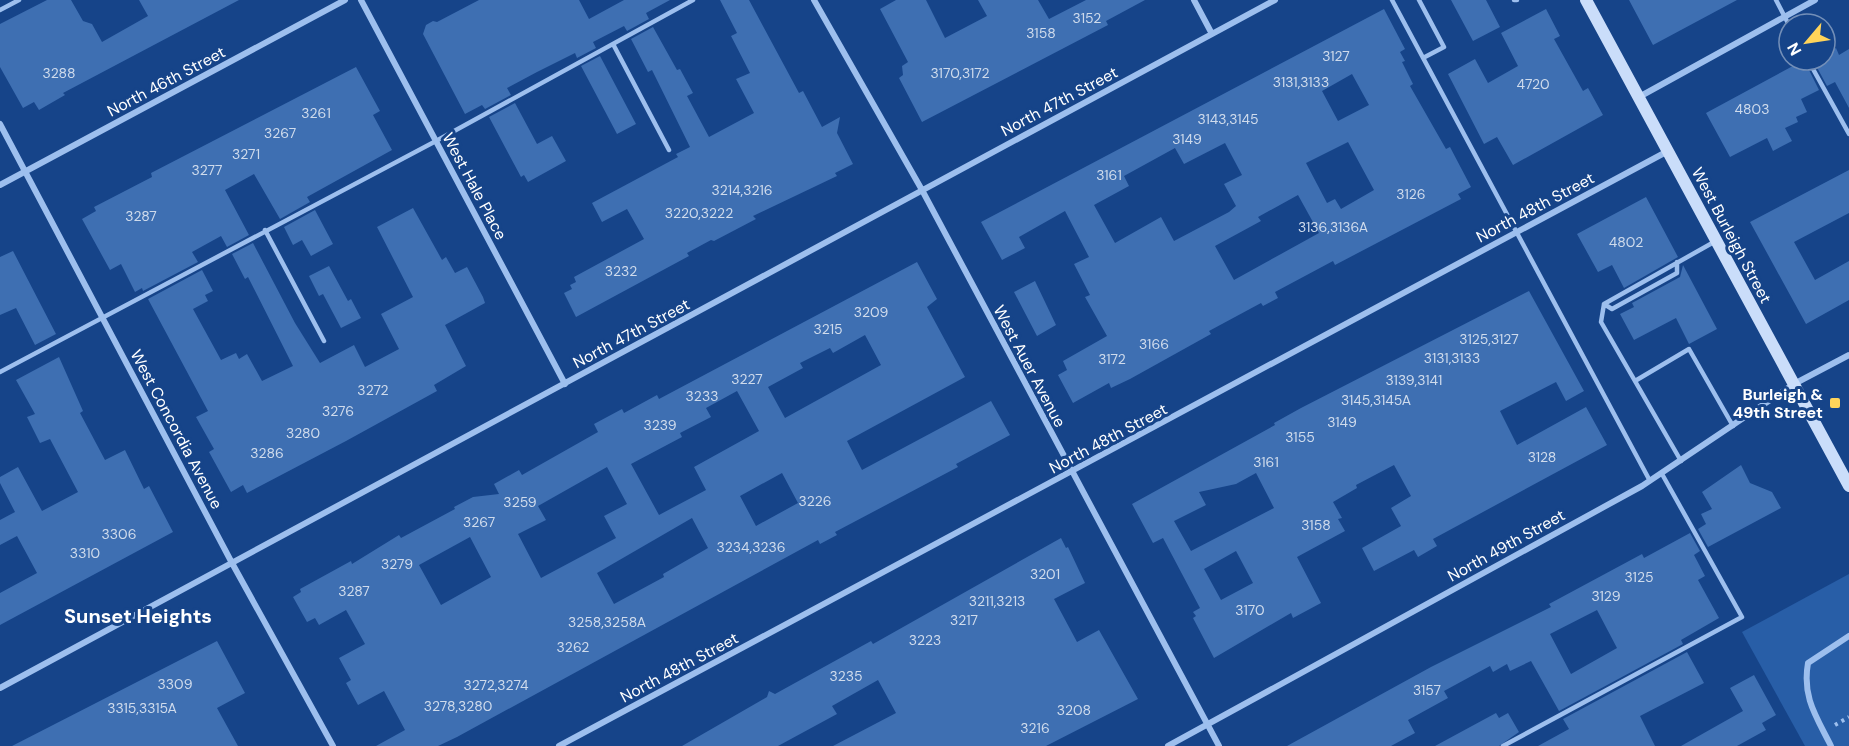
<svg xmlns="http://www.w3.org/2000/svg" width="1849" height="746" viewBox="0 0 1849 746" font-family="'DM Sans',sans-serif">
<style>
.green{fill:#285ea7}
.building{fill:#3e6fb2;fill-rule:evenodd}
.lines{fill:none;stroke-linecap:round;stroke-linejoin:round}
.path{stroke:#9dbfee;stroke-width:4;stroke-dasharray:3 4.5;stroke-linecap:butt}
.lane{stroke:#9dbfee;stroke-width:4.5}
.street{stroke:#9dbfee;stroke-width:6}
.secondary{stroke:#caddfa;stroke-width:12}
.poi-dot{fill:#ffd45a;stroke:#164489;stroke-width:2}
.labels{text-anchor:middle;stroke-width:6;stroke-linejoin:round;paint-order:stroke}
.number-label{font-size:14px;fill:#cfdbec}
.street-label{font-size:16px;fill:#fff;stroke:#164489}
.poi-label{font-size:16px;font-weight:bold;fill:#fff;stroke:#164489;text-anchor:end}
.quarter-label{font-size:20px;font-weight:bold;fill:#fff;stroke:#164489}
</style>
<rect width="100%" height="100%" fill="#164489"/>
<path class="green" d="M1849,574V746H1805L1742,632Z"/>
<path class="building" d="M47,0H71L83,21L92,24L102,42L148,16L139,0H239L63,93L65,95L39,110L34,102L23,108L0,67V24Z
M479,0H579L589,19L624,0H670L646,13L649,19L627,31L624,26L593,42L596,48L577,58L575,53L537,72L507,88L511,95L485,109L482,105L465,114L423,34L426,25L433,21L437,22Z
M720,0H749L799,93L803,91L822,127L840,117L837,133L853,164L835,173L837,176L753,216L756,219L714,241L711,240L687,253L689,256L576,317L564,293L572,289L570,285L576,282L574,277L644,239L627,209L602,222L592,203L678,157L676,154L690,147L652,70L648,72L631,39L653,27L677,70L680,69L693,93L687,96L709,137L754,113L736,79L750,73L731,36L737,33Z
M896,0H926L945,38L987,16L978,0H1038L1049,19L1086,0H1145L1106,21L1108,25L922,122L899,78L903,75L902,66L908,62L880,9Z
M1451,0H1486L1500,27L1473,41Z
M1629,0H1737L1653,45Z
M1384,9L1405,49L1400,52L1405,61L1402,62L1413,84L1410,86L1446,149L1450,147L1471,187L1458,194L1461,199L1335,265L1333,261L1275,292L1278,298L1263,306L1261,303L1209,331L1211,334L1130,379L1111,388L1109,383L1073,403L1058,375L1067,370L1063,361L1107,336L1085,297L1090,295L1074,264L1089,257L1065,211L1019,237L1025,248L1002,260L981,222ZM1352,74L1369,105L1338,121L1322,91ZM1348,142L1374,190L1341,209L1335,199L1327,203L1306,163ZM1225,143L1242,175L1224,184L1236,206L1229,212L1174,241L1161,217L1115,243L1094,205L1129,186L1124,176L1175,148L1184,164ZM1298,195L1319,233L1234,280L1215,246L1261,221L1258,217Z
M1546,9L1560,36L1554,39L1583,91L1588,88L1603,115L1513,165L1497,137L1484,144L1448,74L1475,59L1488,83L1518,66L1501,33Z
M1836,48L1839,55L1849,49V108L1835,82L1827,86L1813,60H1825V54Z
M600,56L636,124L617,134L581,66Z
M1804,60L1819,90L1801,99L1807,112L1796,117L1798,122L1785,128L1792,141L1773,151L1767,138L1730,157L1706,113Z
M356,67L380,111L373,115L392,150L307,197L310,202L280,219L254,174L225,190L249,235L227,247L221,236L192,252L198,262L143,291L142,288L135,292L121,264L110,270L82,219L96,211L94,207L152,177L151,173Z
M515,103L537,144L552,136L566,161L528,182L524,175L521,177L489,117Z
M1849,170V213L1794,242L1815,280L1849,261V300L1806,324L1750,222Z
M1646,197L1678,257L1624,288L1612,265L1598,272L1577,234Z
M413,208L442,260L446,257L455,273L467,267L483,297L485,303L445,325L466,366L434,385L437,391L346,441L247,493L243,485L231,492L209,452L214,449L196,417L208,411L148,299L202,270L213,291L205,295L208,301L193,309L221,360L236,353L239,359L247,354L262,381L293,366L248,277L245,279L232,254L253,243L295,323L320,363L354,345L365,367L399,349L381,314L413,297L377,227Z
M315,210L333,244L311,256L302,240L293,245L284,227Z
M13,251L56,334L35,345L16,308L0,315V257Z
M917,262L937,299L927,307L965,377L847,441L862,470L991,401L1010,435L956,464L958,467L835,532L837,535L820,544L818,540L457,737L438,746H376L405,730L384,691L358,705L346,683L351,680L339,658L365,644L346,610L319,625L315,618L307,622L293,597L301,592L300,589L351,561L352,564L399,535L401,538L455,509L454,507L473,497L499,494L494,484L519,470L522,475L598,432L594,424L622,409L624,413L657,395L659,399ZM865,335L881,365L785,418L768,387L803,368L800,363L830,348L833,353ZM737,391L759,431L694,467L706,490L659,515L631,464L682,437L680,433L711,417L706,408ZM607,467L627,504L604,516L616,538L541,578L518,534L546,520L538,506ZM782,473L798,503L756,526L740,496ZM692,518L708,548L663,574L664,577L614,604L597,573ZM470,537L491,577L441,605L419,565Z
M1683,265L1717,329L1689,344L1676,318L1634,340L1620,314L1634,307L1632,303L1680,277Z
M329,266L348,301L351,299L361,318L341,328L323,294L319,296L309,276Z
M1035,281L1056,325L1037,336L1014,292Z
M1529,291L1584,391L1566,401L1556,382L1500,411L1517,445L1586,407L1607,445L1433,539L1437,546L1418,557L1414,550L1374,571L1362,548L1401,526L1391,508L1411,496L1394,465L1356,485L1357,488L1333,502L1342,518L1338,519L1345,531L1297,557L1321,603L1293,618L1291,613L1214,658L1193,618L1196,616L1193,612L1200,608L1163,538L1153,543L1132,504L1275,425L1274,423L1301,408ZM1256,473L1274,508L1191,551L1174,521L1206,505L1199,492L1236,484ZM1236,551L1253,583L1221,600L1204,569Z
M59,357L83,411L80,413L105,460L125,450L144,489L149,486L173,532L0,625V593L37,573L17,536L0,545V520L15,512L0,483V477L18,467L42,511L78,492L50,439L40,443L27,417L35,414L16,380Z
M1741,465L1750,483L1772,492L1781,508L1708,547L1698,529L1706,524L1701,514L1712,509L1702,492Z
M1690,533L1700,551L1694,555L1705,576L1698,580L1719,618L1681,640L1683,644L1559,711L1531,661L1510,671L1507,664L1493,672L1490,666L1444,691L1448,698L1408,720L1415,733L1391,746H1287L1431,667L1551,607L1549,604L1642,554L1644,558ZM1597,610L1617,648L1571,674L1550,634Z
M1061,538L1066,548L1068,547L1085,583L1054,599L1077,642L1099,630L1138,699L1046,746H833L896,713L878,680L832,706L837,714L778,746H682L767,697L769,691L775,694L871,641L873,644Z
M217,641L245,693L217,708L238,746H12Z
M1687,652L1704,683L1640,716L1655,746H1538L1569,729L1563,719Z
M1754,675L1776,715L1762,723L1766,730L1737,746H1681L1743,711L1730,688Z
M1496,713L1499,718L1508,713L1519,732L1499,746H1435Z"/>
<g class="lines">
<path class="path" d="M1835,725L1849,717"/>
<path class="lane" d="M1392,0L1650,481
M1419,0L1444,47L1423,58
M1514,0H1517
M1776,0L1789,25
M0,10L19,0
M613,44L669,150
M1808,60L1849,134
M265,230L324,341
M1604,304L1612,309L1677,273V262
M0,372L436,141L693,0
M1635,381L1689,349L1733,426
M1681,461L1601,322L1604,304L1714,242
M1503,746L1742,617L1662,474"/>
<path class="street" d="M361,0L565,384
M814,0L922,190L1219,746
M1194,0L1212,34
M1639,97L1815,0
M0,124L232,563L333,746
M0,185L345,0
M0,688L1275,0
M559,746L1668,151
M1168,746L1642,486L1794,384L1849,355
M1831,746C1816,716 1802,697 1808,663L1849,636"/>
<path class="secondary" d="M1586,0L1849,486"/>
</g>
<rect class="poi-dot" x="1829" y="397" width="12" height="12" rx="3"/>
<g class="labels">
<g class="number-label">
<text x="1087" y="23">3152</text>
<text x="1041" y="38">3158</text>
<text x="1336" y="61">3127</text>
<text x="59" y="78">3288</text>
<text x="960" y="78">3170,3172</text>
<text x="1301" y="87">3131,3133</text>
<text x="1533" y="89">4720</text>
<text x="1752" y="114">4803</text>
<text x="316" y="118">3261</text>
<text x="1228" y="124">3143,3145</text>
<text x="280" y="138">3267</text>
<text x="1187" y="144">3149</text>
<text x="246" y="159">3271</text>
<text x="207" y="175">3277</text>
<text x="1109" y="180">3161</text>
<text x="742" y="195">3214,3216</text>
<text x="1411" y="199">3126</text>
<text x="699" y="218">3220,3222</text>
<text x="141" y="221">3287</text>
<text x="1333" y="232">3136,3136A</text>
<text x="1626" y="247">4802</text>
<text x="621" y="276">3232</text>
<text x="871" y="317">3209</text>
<text x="828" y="334">3215</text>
<text x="1489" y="344">3125,3127</text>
<text x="1154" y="349">3166</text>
<text x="1452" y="363">3131,3133</text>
<text x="1112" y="364">3172</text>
<text x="747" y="384">3227</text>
<text x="1414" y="385">3139,3141</text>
<text x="373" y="395">3272</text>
<text x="702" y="401">3233</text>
<text x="1376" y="405">3145,3145A</text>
<text x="338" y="416">3276</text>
<text x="1342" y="427">3149</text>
<text x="660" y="430">3239</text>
<text x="303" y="438">3280</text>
<text x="1300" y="442">3155</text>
<text x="267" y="458">3286</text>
<text x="1542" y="462">3128</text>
<text x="1266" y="467">3161</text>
<text x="815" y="506">3226</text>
<text x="520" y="507">3259</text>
<text x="479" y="527">3267</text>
<text x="1316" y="530">3158</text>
<text x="119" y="539">3306</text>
<text x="751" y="552">3234,3236</text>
<text x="85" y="558">3310</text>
<text x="397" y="569">3279</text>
<text x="1045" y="579">3201</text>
<text x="1639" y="582">3125</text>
<text x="354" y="596">3287</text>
<text x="1606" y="601">3129</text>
<text x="997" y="606">3211,3213</text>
<text x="1250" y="615">3170</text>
<text x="964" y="625">3217</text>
<text x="607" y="627">3258,3258A</text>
<text x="925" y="645">3223</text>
<text x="573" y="652">3262</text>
<text x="846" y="681">3235</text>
<text x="175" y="689">3309</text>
<text x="496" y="690">3272,3274</text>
<text x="1427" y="695">3157</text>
<text x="458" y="711">3278,3280</text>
<text x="142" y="713">3315,3315A</text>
<text x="1074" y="715">3208</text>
<text x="1035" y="733">3216</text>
</g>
<g class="street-label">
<text transform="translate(166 81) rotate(-28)" y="6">North 46th Street</text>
<text transform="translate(1059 101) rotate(-28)" y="6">North 47th Street</text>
<text transform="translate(475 186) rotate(62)" y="6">West Hale Place</text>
<text transform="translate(1535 207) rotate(-28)" y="6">North 48th Street</text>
<text transform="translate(1732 235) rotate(62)" y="6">West Burleigh Street</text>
<text transform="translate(631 333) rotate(-28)" y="6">North 47th Street</text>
<text transform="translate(1030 366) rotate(62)" y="6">West Auer Avenue</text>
<text transform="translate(177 429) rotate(62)" y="6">West Concordia Avenue</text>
<text transform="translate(1108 438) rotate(-28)" y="6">North 48th Street</text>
<text transform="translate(1506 545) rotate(-29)" y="6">North 49th Street</text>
<text transform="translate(679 667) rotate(-28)" y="6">North 48th Street</text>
</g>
<g class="poi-label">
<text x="1823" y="400">Burleigh &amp;<tspan x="1823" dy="18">49th Street</tspan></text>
</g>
<g class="quarter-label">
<text x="138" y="623">Sunset Heights</text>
</g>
</g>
<g transform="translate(1807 42) rotate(241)"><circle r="28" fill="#164489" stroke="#738fb8" stroke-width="1.5"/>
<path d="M0-4.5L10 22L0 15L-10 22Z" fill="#ffd45a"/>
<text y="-9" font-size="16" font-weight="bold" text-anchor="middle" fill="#ffffff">N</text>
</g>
</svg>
